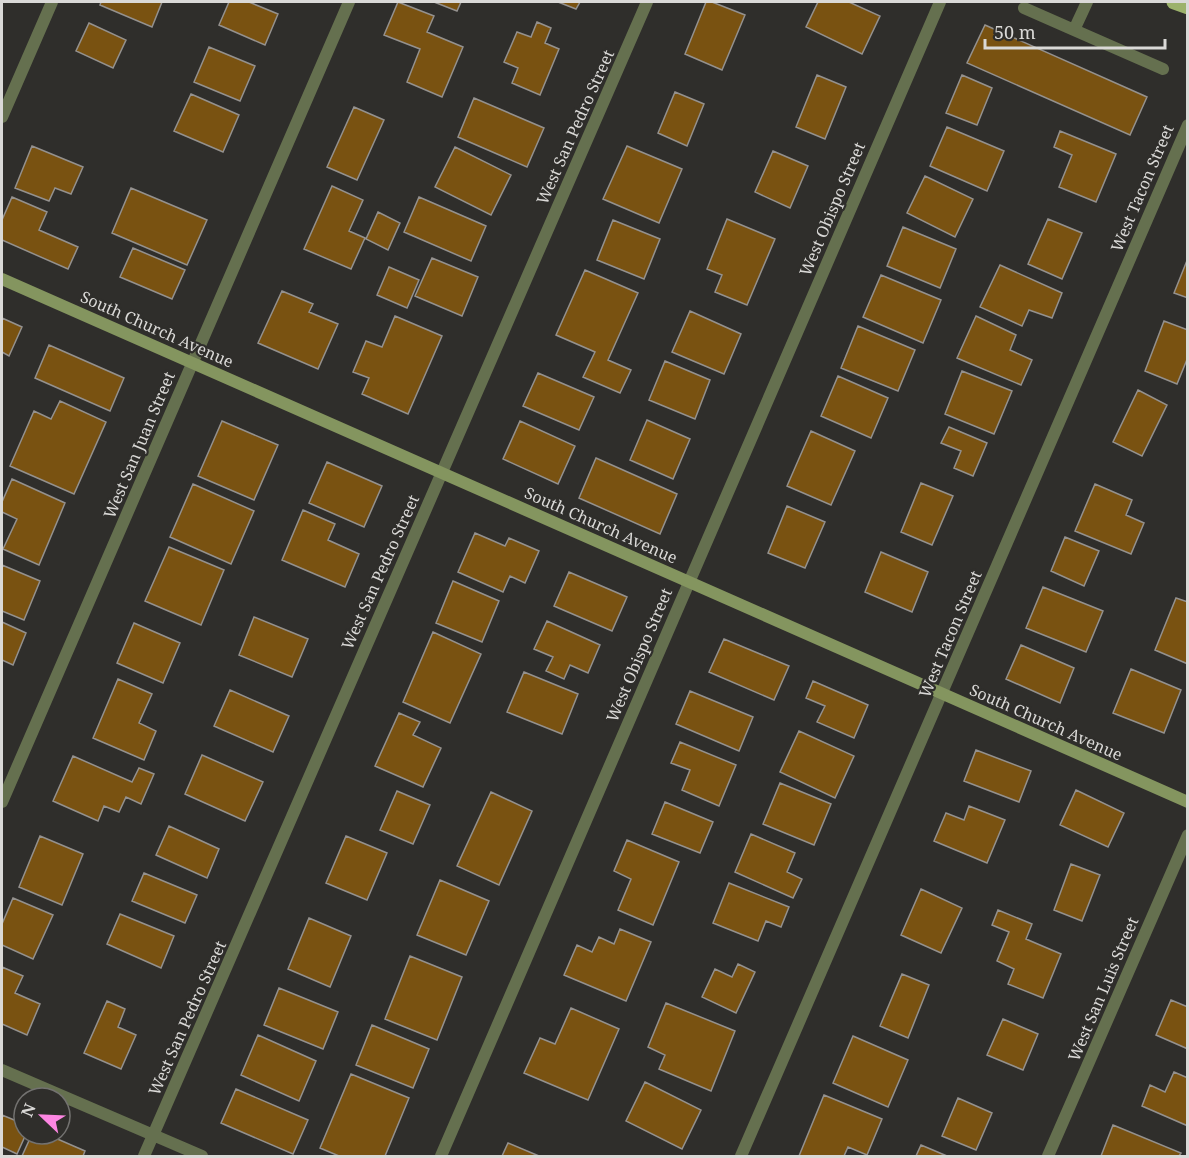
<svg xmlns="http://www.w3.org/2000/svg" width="1189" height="1158" viewBox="0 0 1189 1158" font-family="'Noto Serif',serif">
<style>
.building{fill:#795211;stroke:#94918e;stroke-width:1.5}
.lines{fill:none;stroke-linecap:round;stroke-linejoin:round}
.lane{stroke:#65704f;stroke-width:12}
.street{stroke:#65704f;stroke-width:12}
.secondary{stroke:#84955f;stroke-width:12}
.primary{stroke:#9cb26b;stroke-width:15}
.labels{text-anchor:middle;stroke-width:4.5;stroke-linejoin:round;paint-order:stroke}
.street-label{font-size:16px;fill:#dad9d7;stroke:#2f2e2b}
</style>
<rect width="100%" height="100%" fill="#2f2e2b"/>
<path class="building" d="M101,2H162L152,27L100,5Z
M229,2H249L278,14L265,45L219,25Z
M398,2L434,16L427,32L463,47L442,97L407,82L420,49L384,35Z
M434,2H461L457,11Z
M558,2H580L576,9Z
M706,2H712L745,15L722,70L685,54Z
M818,2H849L880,16L862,54L806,27Z
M537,22L551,28L545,43L559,49L540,95L512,83L518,68L504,62L517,32L531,37Z
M89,23L126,40L113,68L76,51Z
M985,25L1147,97L1130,135L967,63Z
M209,47L255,66L240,101L194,82Z
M817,75L846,87L825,139L796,127Z
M962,75L992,88L977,125L946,113Z
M675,92L704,104L687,146L658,133Z
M191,94L239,115L223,152L174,131Z
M474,98L544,128L527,167L458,137Z
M354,107L384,120L357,180L327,167Z
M947,127L1004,151L987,191L930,166Z
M1060,131L1116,154L1096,202L1059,187L1072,155L1054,147Z
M32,146L83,167L71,194L55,188L49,201L15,188Z
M627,146L682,169L659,223L603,199Z
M455,147L511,175L491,215L435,187Z
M773,151L808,166L790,208L755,192Z
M925,176L973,199L955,237L907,213Z
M332,186L363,200L349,231L365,238L351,269L304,249Z
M131,188L207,220L187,265L112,233Z
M12,197L47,212L39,230L78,247L68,269L2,240V220Z
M419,197L486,226L471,261L404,232Z
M378,212L400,223L388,250L366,239Z
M727,219L775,239L747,305L715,292L722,275L707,269Z
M1048,219L1082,233L1062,279L1028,264Z
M613,220L660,239L644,279L597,260Z
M903,227L956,249L940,288L887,266Z
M133,248L185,270L172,299L120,277Z
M432,258L478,277L462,316L415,296Z
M1188,258V298L1174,293Z
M1000,265L1062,293L1052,318L1029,310L1022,326L980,307Z
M389,267L419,280L407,308L377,295Z
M585,270L638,293L608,360L631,370L620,393L583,377L595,352L556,335Z
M881,275L941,300L923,343L863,317Z
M282,291L313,304L309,312L338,324L318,369L258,343Z
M690,311L741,334L724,374L672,352Z
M395,316L442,336L408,414L362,394L369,378L353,372L366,341L382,347Z
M976,316L1016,335L1010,350L1032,360L1021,385L957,358Z
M2,318L22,327L9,356L2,352Z
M1164,321L1188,330V357L1177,384L1145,371Z
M858,326L915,350L898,391L841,368Z
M49,345L124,378L110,411L35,378Z
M665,361L710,380L695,419L649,400Z
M962,371L1012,391L994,434L945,414Z
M538,373L594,397L579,430L523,406Z
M838,376L888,398L871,438L821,416Z
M1138,390L1167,405L1142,456L1113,442Z
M60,401L106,422L74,494L10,466L34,411L51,419Z
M647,420L690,439L673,479L630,460Z
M222,421L278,445L254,500L198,476Z
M520,421L575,446L558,484L503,459Z
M949,427L987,443L973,476L954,468L961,451L941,443Z
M811,431L855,451L831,505L787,486Z
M596,458L677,494L660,534L579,498Z
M327,462L382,486L364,527L309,503Z
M12,479L65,503L39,565L3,549L17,519L2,512V502Z
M921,483L953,496L932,545L901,532Z
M193,484L254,511L231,564L170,537Z
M1095,484L1132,500L1126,515L1144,523L1131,554L1075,531Z
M787,506L825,522L805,568L768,553Z
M303,510L335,524L328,540L359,554L345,587L282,560Z
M475,533L505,546L509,538L539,551L525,583L510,576L503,592L458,572Z
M1065,537L1099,551L1084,586L1051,571Z
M169,547L224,570L201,625L145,601Z
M881,552L928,572L912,612L865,592Z
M2,565L40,581L24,620L2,611Z
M569,572L627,597L612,631L554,606Z
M453,581L499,601L482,642L436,623Z
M1043,587L1103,611L1086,652L1026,628Z
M1176,598L1188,602V664L1155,650Z
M254,617L308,639L292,677L239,655Z
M547,621L600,645L588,673L570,665L564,679L546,671L553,657L534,649Z
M2,622L26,633L13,665L2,660Z
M134,623L180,643L163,683L117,663Z
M433,632L481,654L450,723L403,702Z
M724,639L789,666L774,700L709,672Z
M1021,645L1074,668L1060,703L1006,679Z
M1131,669L1181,690L1164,733L1113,713Z
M524,672L578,694L562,734L507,712Z
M118,679L152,694L139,723L156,731L144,760L93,738Z
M813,681L868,705L854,738L817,722L825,706L806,698Z
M230,690L289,716L273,752L214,726Z
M690,691L753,717L739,751L676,724Z
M399,713L420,722L413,735L441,748L423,787L375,766Z
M799,731L854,756L835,798L780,772Z
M680,742L736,765L719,806L682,790L690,770L671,763Z
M976,750L1031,771L1019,802L964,781Z
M202,755L263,782L245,821L185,794Z
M73,756L132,782L139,768L154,774L141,804L126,797L119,812L104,806L98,821L53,801Z
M780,783L831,804L814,845L763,824Z
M1076,790L1124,813L1108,847L1060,825Z
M397,791L430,805L413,844L380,830Z
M491,792L532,811L499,885L457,866Z
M665,802L713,822L700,853L652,834Z
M969,806L1005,820L987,863L934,841L946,813L964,820Z
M169,826L219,849L207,878L156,855Z
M751,834L795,853L787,872L802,879L793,898L735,872Z
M40,836L83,854L62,905L19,887Z
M346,836L387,853L367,900L326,883Z
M627,840L679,862L653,925L618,910L631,879L614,871Z
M1071,864L1100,875L1082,921L1054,910Z
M144,873L197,895L185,923L132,901Z
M440,880L489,901L466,955L417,935Z
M729,883L789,907L781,927L766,921L758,941L713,923Z
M921,889L962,908L941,953L901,935Z
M13,898L53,915L33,959L2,945V924Z
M998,910L1032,924L1026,939L1061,954L1043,998L1008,984L1014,969L997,961L1009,932L992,925Z
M120,914L174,936L161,968L107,944Z
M309,918L351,936L330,987L288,969Z
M620,929L651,942L626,1001L564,975L577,945L592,952L599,937L614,944Z
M410,956L462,977L437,1040L385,1019Z
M738,964L755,972L736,1013L702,997L715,969L732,977Z
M2,967L23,976L15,993L40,1004L27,1035L2,1024Z
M902,974L929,985L908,1038L880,1026Z
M279,988L338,1012L323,1049L264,1025Z
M1171,1000L1188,1007V1049L1156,1035Z
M107,1001L125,1009L118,1027L136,1035L121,1069L84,1053Z
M666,1003L735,1031L711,1091L659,1069L665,1055L648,1047Z
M571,1008L619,1029L588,1100L524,1073L540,1038L555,1044Z
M1003,1019L1038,1034L1023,1070L987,1055Z
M372,1025L429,1049L413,1088L356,1065Z
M258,1035L316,1061L299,1101L241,1075Z
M853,1036L908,1060L888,1107L833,1083Z
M1174,1072L1188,1078V1126L1142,1106L1150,1085L1165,1092Z
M351,1074L409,1098L385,1156H339L320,1148Z
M645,1082L701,1110L682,1149L626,1121Z
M236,1089L308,1120L293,1154L221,1123Z
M824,1095L882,1119L867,1155L848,1147L844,1156H799Z
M958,1098L992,1113L976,1150L942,1136Z
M2,1115L24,1124V1134H26L17,1154L2,1147Z
M1113,1125L1181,1153L1179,1156H1101Z
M32,1134H46L85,1151L83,1156H22Z
M508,1143L539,1156H502Z
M921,1145L947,1156H916Z"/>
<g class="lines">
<path class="lane" d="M1087,2L1074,30L1163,69
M1024,8L1074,30"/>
<path class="street" d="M2,117L52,2
M2,802L349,2
M2,1070L202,1156
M144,1156L647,2
M441,1156L940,2
M741,1156L1188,125
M1048,1156L1188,835"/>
<path class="secondary" d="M2,279L1188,802"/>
<path class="primary" d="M1174,2L1188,7"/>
</g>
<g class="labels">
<g class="street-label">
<text transform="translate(575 127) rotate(-66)" y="6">West San Pedro Street</text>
<text transform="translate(1142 188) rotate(-67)" y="6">West Tacon Street</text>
<text transform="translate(832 209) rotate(-67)" y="6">West Obispo Street</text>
<text transform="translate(157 329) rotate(24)" y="6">South Church Avenue</text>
<text transform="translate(139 445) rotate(-67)" y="6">West San Juan Street</text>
<text transform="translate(601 525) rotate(24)" y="6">South Church Avenue</text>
<text transform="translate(380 572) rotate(-66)" y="6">West San Pedro Street</text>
<text transform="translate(950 634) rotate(-67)" y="6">West Tacon Street</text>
<text transform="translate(639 655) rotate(-67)" y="6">West Obispo Street</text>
<text transform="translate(1046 722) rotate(24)" y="6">South Church Avenue</text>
<text transform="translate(1103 989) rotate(-67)" y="6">West San Luis Street</text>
<text transform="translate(187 1018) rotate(-66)" y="6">West San Pedro Street</text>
</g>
</g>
<rect width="1189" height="1158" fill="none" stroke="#dad9d7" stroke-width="6"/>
<g transform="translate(42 1116) rotate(293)"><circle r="28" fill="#2f2e2b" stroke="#737270" stroke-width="1.5"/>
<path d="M0-4.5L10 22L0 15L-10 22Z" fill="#fd86e2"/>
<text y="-9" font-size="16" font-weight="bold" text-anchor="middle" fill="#dad9d7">N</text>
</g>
<path d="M985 39v9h180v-9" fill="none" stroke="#dad9d7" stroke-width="3"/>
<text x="994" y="39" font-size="18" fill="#dad9d7" stroke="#2f2e2b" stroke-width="4.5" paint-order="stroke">50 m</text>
</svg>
